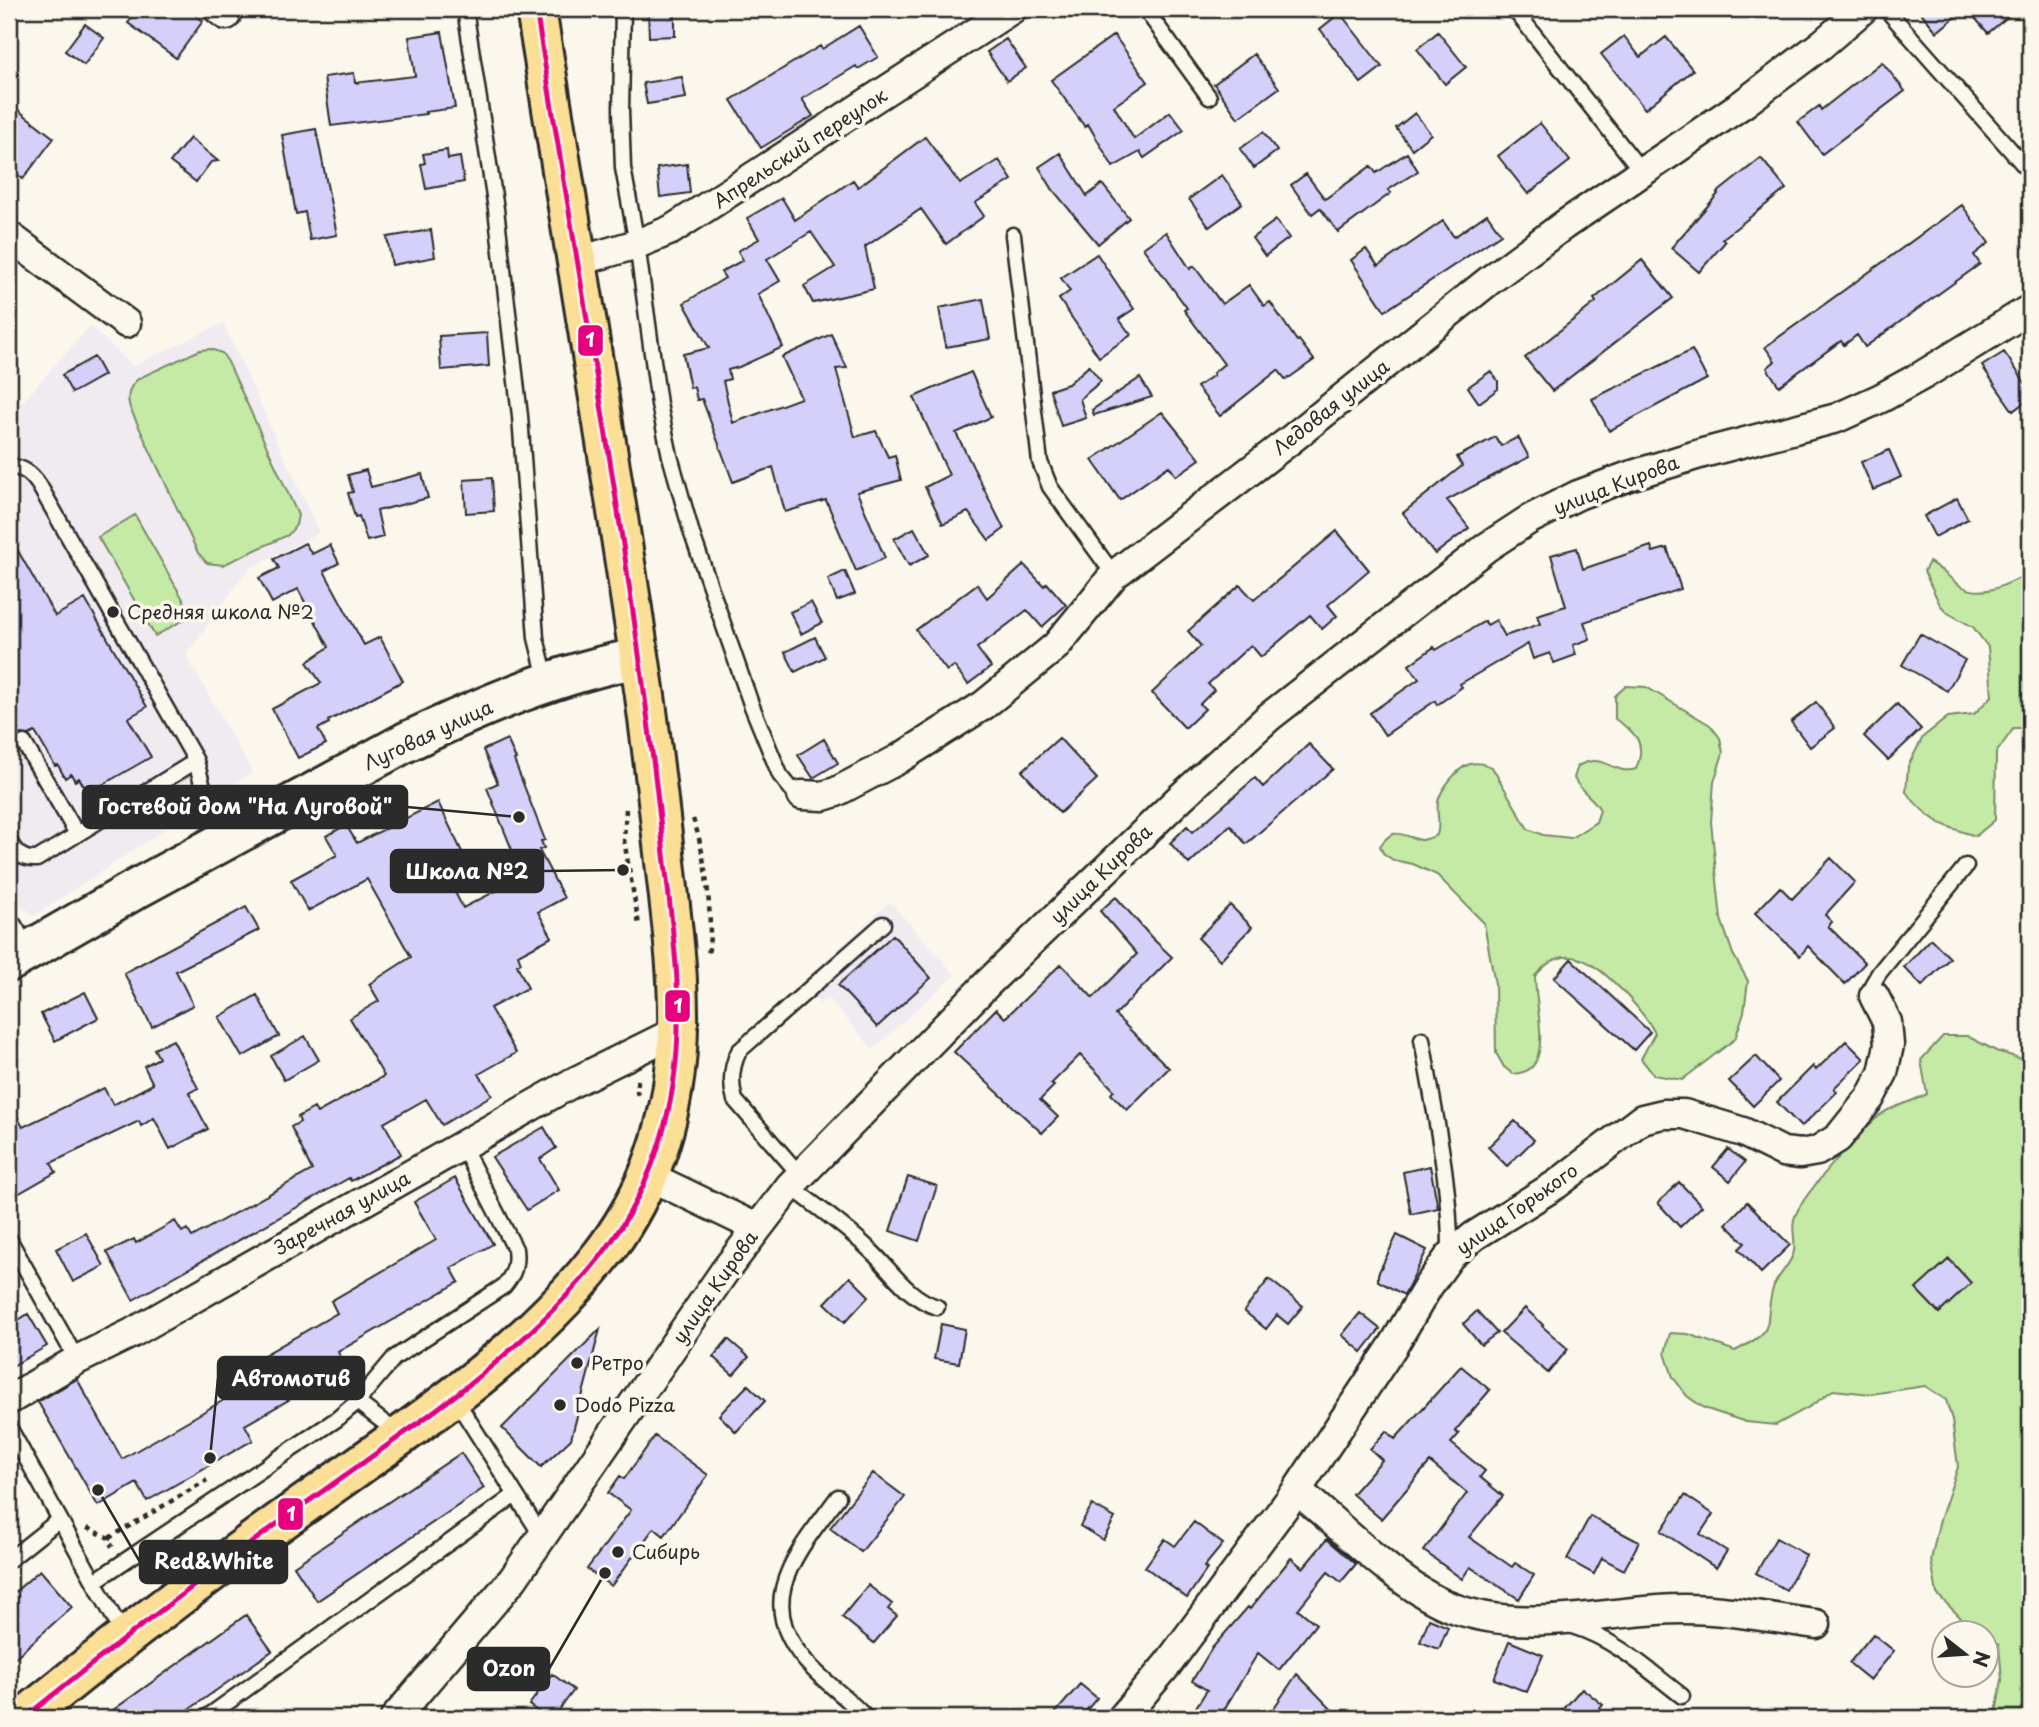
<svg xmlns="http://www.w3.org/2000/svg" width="2039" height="1727" viewBox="0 0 2039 1727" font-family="'Playpen Sans',sans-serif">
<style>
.built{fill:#f0ebf0}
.green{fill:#c4eaa5;stroke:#788a68;stroke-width:2}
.building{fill:#d5d0f9;stroke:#2b2b2b;stroke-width:2}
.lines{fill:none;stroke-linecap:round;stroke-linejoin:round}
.lane-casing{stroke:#2b2b2b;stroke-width:19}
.street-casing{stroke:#2b2b2b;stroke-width:33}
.secondary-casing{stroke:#2b2b2b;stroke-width:44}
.primary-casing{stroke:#2b2b2b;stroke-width:44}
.path{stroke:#2b2b2b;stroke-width:4.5;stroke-dasharray:5 5;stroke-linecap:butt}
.lane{stroke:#fbf7ec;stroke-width:14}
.street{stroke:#fbf7ec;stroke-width:28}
.secondary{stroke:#fbf7ec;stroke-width:38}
.primary{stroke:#fbdf96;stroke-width:38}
.bus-1-casing{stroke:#fbf7ec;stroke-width:10}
.bus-1{stroke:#e5007d;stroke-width:5}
.poi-dot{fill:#2b2b2b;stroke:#fbf7ec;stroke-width:2.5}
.labels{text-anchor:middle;stroke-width:7;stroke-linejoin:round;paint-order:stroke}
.street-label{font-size:19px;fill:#2b2b2b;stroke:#fbf7ec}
.poi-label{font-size:19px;fill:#2b2b2b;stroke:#fbf7ec;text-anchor:start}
.leader{fill:none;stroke:#2b2b2b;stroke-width:2.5}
.callout-dot{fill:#2b2b2b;stroke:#fbf7ec;stroke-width:2.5}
.callout{fill:#2b2b2b;stroke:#2b2b2b;stroke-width:2.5}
.callout-label{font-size:21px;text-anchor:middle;font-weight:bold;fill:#fff}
.line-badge{stroke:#fbf7ec;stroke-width:2.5}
.badge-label{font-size:19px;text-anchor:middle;font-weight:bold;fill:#fff}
</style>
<rect width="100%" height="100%" fill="#fbf7ec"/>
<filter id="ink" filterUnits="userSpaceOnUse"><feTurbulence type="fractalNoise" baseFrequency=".0143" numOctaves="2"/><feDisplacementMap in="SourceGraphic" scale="14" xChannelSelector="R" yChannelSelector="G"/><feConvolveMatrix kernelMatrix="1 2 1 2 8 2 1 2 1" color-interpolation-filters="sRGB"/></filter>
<g filter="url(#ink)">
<path class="built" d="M223,323L319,533L247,570L186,655L252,772L34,916L14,899L9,891V417L90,326L133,366Z
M890,902L955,975L873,1049L828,998L820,1004L801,983Z"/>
<path class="green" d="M210,349L222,353L228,362L298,515L296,525L288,535L223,565L207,563L198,553L130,408C126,396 129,386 139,378L200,350Z
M135,515L192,615L155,636L98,537Z
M1929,562C1941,568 1950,579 1961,586C1984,599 2009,583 2030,573V728H2014L1996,753L1995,820L1976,836C1942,826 1929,821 1906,792L1908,766L1923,737L1948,717L1974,714L1992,696L1988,647L1973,627L1948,613L1940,605L1924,571Z
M1626,686L1646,687L1710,725L1720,738L1723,753L1714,782L1711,822L1721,919L1733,954L1748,981L1744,1012L1735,1039L1682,1080L1654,1075L1641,1059L1655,1033C1643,1011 1599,959 1572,957C1556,955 1545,965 1535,976C1535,999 1546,1040 1536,1061C1531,1071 1523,1073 1513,1074L1504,1067L1496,1053L1495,984L1484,923L1437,875L1413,864L1393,860L1383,853L1380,846C1395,825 1401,836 1421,840C1426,840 1432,837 1437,835C1441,823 1436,814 1438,802C1440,790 1458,767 1470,764C1478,762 1484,764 1492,767L1528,829L1543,835L1571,838L1596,822L1600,810C1592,795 1582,794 1574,778L1578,766C1606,751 1612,776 1636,769C1647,743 1636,733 1615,719V696Z
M1943,1036H1967L1996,1051L2022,1059L2030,1050V1718H1995L2002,1680L1999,1645L1987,1637L1986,1632H1980L1967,1624L1937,1594L1931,1560L1939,1523L1958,1467L1952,1420L1946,1400L1925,1386L1871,1394L1833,1390L1811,1406L1776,1425L1746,1422L1704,1408L1687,1396L1673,1377L1665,1353L1670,1333L1688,1334L1735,1351C1780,1328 1762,1328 1773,1288C1777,1275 1792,1264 1794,1251C1796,1238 1790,1226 1796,1214C1804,1194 1869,1119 1888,1110C1901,1104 1914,1101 1927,1094L1921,1060Z"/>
<path class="building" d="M139,9H186L203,21L176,58L128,23Z
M648,9H675V36L649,37Z
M1918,9H1965L1937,32Z
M1967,9H2017L1988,33Z
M1340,13L1382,67L1361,83L1320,29Z
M85,24L104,38L84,65L65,51Z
M859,26L878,57L858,69L856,66L802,99L813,116L761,148L731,100L820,46L822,49Z
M442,32L455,108L425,112L426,114L331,126L324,77L354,73L355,83L415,76L409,37Z
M1438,32L1466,67L1445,84L1417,49Z
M1114,35L1148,82L1114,106L1134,139L1170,112L1184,130L1144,158L1140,152L1113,167L1088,124L1085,127L1051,80Z
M1624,36L1640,57L1666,37L1693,70L1645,109L1601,54Z
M1006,39L1026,68L1007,81L987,52Z
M1254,54L1279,88L1238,118L1214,84Z
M1882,62L1905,91L1822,154L1798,122L1819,106L1821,110Z
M682,77L686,98L647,104L643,83Z
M9,103L54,138L23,179L9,168Z
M1415,113L1431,134L1412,149L1396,128Z
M1540,123L1570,161L1528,194L1498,156Z
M316,129L337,235L310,240L305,212L296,214L282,135Z
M1263,132L1277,151L1254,168L1240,149Z
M925,137L960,184L999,160L1012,180L975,203L984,216L946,244L921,209L865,247L874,289L813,303L804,286L835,267L811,232L767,259L780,281L758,294L783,347L739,367L728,370L730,379L723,381L733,423L801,398L782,357L831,334L847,368L836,369L855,437L876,431L888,457L895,455L901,480L857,492L885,558L856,571L826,500L785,512L773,467L733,482L702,399L697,400L694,387L690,388L683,354L709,348L684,303L725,278L721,272L743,260L738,251L759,239L747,218L782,198L795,220L853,180L858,187Z
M190,138L218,161L211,162L196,182L170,162Z
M447,150L448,159L460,157L464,182L426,189L421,164L425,163L423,154Z
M1060,153L1087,196L1102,184L1129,218L1098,244L1053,190L1039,167Z
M1407,153L1418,171L1388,190L1391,193L1338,232L1320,208L1312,214L1291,185L1306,174L1325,199L1371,166L1376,173Z
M1761,158L1786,189L1722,239L1725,242L1699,272L1671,248L1718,194L1717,193Z
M687,164L690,193L660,197L657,168Z
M1222,175L1242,203L1209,227L1189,199Z
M1962,205L1989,243L1974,255L1980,264L1865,347L1857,335L1844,345L1841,341L1779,386L1767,368L1775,361L1765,347Z
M1487,214L1501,234L1385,311L1351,260L1366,249L1378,266L1443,221L1454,237Z
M1276,220L1289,238L1265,256L1252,238Z
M431,230L435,257L392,265L387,237Z
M1166,232L1190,269L1194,266L1222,304L1249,285L1264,306L1270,302L1297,341L1299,340L1314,360L1286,380L1278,370L1220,416L1197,387L1214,375L1213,373L1224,364L1184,310L1187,308L1143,248Z
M1097,254L1134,309L1119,319L1131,335L1099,357L1059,299L1070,291L1061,278Z
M1642,260L1673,298L1552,391L1525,358L1596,302L1594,299Z
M983,299L990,339L946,347L939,308Z
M487,333L489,366L441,370L439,336Z
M1692,350L1707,379L1609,431L1592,399Z
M2004,352L2030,390V398L2013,411L1982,366Z
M94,357L104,375L72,393L62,375Z
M1089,366L1101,381L1080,399L1086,418L1061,426L1050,390L1068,384Z
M1491,371L1498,381V389L1479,403L1468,387Z
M971,372L991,417L956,433L1004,529L989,540L968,512L943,524L925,487L949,475L914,397Z
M1140,378L1152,397L1094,415L1092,410Z
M1162,412L1200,459L1176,476L1169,466L1120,500L1092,460Z
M1495,437L1501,446L1518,437L1529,457L1447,500L1469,528L1435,554L1403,513L1462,466L1457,457Z
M1889,450L1901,477L1873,490L1861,462Z
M366,470L371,487L422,474L428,498L377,511L383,537L367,541L359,516L355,517L348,493L353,492L348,475Z
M492,478L494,511L466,513L464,480Z
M1957,498L1968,519L1935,537L1924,516Z
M914,528L929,555L909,566L894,539Z
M1337,531L1369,570L1328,605L1337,616L1322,629L1310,615L1261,657L1251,645L1208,684L1214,690L1200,704L1205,709L1185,728L1152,693L1201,646L1188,631L1240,585L1254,600Z
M9,535L55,616L85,599L147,707L128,718L151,757L88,793L79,778L75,781L71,774L65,778L58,765L55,766L35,732L29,735L20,734L14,743L9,747Z
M305,543L312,554L330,545L339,563L324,571L364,645L380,637L403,681L328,721L329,723L318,729L326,744L298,758L272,709L321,683L307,662L329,647L298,589L272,603L259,578L279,568L274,559Z
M1651,546L1653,552L1667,548L1681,589L1584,622L1590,639L1573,645L1576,655L1554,663L1550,653L1533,659L1528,644L1460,684L1462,687L1437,705L1435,701L1385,735L1370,713L1419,679L1409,665L1434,647L1436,650L1485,621L1487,625L1496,620L1505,636L1540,624L1537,615L1566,606L1551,555L1577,548L1583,569Z
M1024,565L1044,586L1047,583L1066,605L1042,627L1027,610L977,648L991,667L968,684L954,666L947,671L916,630L977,584L987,598Z
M845,571L855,594L837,601L828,579Z
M811,602L822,623L801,634L790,612Z
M1920,634L1965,660L1947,691L1902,665Z
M815,637L825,657L795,672L785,652Z
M1816,702L1835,728L1810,747L1791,722Z
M1897,704L1921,729L1888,760L1864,736Z
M1059,738L1097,779L1060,813L1022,771Z
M507,739L516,759L514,760L545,840L541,841L544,848L539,850L564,898L538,912L552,937L518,955L521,963L517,965L528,988L490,1008L516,1053L479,1074L492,1095L442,1125L426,1099L384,1123L401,1154L351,1181L349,1178L133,1300L107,1252L134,1239L136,1243L175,1221L182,1232L187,1229L192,1237L312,1170L291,1127L300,1122L298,1117L314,1108L317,1113L384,1076L350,1018L379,1001L369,984L411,957L367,879L308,911L291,880L337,855L326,836L346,825L357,843L438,802L462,852L440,863L463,908L523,877L487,788L498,783L483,750Z
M824,739L838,763L813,778L798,755Z
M1309,744L1333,769L1246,844L1230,825L1189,864L1170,843L1187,826L1193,832L1255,778L1263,787Z
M1831,858L1855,882L1825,915L1832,922L1828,926L1865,963L1845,984L1808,946L1800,956L1755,913L1780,887L1792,899Z
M1116,897L1152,938L1172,957L1115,1015L1169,1068L1127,1110L1111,1094L1114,1090L1080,1055L1051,1084L1054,1086L1040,1100L1058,1117L1042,1133L954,1052L996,1009L1005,1018L1061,964L1093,998L1137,954L1100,911Z
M1230,905L1252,927L1220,960L1198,938Z
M246,907L259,930L176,971L193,1005L152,1027L124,973Z
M893,935L931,978L877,1027L838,985Z
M1931,939L1950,958L1922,986L1904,967Z
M1571,959L1650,1032L1634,1050L1554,978Z
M85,992L98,1018L55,1041L41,1014Z
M257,995L279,1036L242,1057L219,1017Z
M305,1036L319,1060L284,1080L271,1056Z
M173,1040L198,1088L189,1093L208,1129L170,1149L154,1118L141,1126L139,1121L51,1163L56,1172L9,1199V1102L23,1127L104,1088L113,1105L153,1084L144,1066L159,1058L154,1049Z
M1846,1041L1864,1059L1834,1088L1837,1092L1801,1127L1777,1102L1813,1066L1816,1070Z
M1756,1056L1779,1081L1753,1106L1729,1081Z
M1515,1121L1534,1140L1507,1166L1488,1147Z
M544,1127L556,1148L540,1159L559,1190L527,1210L492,1157Z
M1728,1149L1745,1162L1730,1181L1713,1167Z
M1430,1166L1438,1208L1411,1214L1403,1172Z
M908,1177L937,1186L919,1241L890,1231Z
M455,1178L493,1244L451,1268L459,1282L338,1352L346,1367L245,1425L253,1440L147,1501L137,1483L98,1506L38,1402L77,1379L122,1459L229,1397L219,1381L337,1313L331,1301L436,1240L414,1202Z
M1679,1182L1702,1206L1680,1227L1658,1203Z
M1747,1202L1790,1245L1761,1273L1739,1249L1745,1243L1726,1224Z
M86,1233L104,1266L73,1282L56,1249Z
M1397,1235L1427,1250L1404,1295L1378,1281V1274Z
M1949,1259L1971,1283L1939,1313L1916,1289Z
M850,1277L869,1296L845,1322L825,1303Z
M1269,1279L1303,1306L1288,1324L1277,1315L1266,1329L1244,1311Z
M1525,1308L1543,1325L1542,1326L1568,1349L1548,1373L1501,1333Z
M1477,1311L1497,1333L1481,1345L1463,1324Z
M1360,1313L1380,1329L1362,1352L1342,1335Z
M28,1314L47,1346L9,1368V1326Z
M941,1324L965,1329L959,1363L934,1359Z
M600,1329L571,1439L541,1467L502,1428Z
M728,1339L749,1357L733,1375L713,1357Z
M1461,1366L1490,1390L1455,1431L1459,1434L1451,1443L1485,1471L1480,1477L1503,1496L1469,1537L1512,1567L1515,1563L1534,1575L1519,1599L1470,1567L1462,1579L1424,1551L1467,1493L1430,1462L1381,1519L1352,1494L1382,1460L1370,1449L1386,1431L1395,1439Z
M748,1385L765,1401L736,1432L719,1415Z
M655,1436L708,1475L664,1536L654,1528L611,1586L587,1569L631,1510L608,1493L620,1476L624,1479Z
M461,1453L484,1488L317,1601L294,1566Z
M873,1473L905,1497L861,1552L830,1528Z
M1685,1495L1713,1514L1700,1534L1727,1551L1716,1568L1661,1531Z
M1092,1505L1115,1518L1103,1540L1080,1526Z
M1590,1516L1639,1542L1624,1570L1602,1558L1594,1574L1567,1559Z
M1194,1522L1223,1544L1204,1567L1207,1569L1187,1598L1145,1567L1165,1539L1175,1546Z
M1776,1538L1806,1555L1786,1590L1756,1573Z
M1327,1539L1356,1564L1341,1582L1328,1572L1298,1609L1316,1624L1279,1670L1258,1653L1219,1718H1189L1207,1690L1192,1681L1212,1648L1248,1607L1250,1609L1291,1558L1303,1568Z
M40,1570L72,1607L9,1663V1597Z
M868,1585L892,1604L888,1609L897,1616L874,1643L842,1617Z
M246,1615L272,1651L177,1718H102Z
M1429,1619L1448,1627L1439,1649L1420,1642Z
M1873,1634L1894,1651L1870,1680L1849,1663Z
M1509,1641L1543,1655L1527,1692L1494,1679Z
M552,1674L574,1690L553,1718H547L529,1705Z
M1297,1674L1340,1718H1267Z
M1080,1684L1097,1698L1080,1718H1051Z
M1582,1688L1603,1705L1592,1718H1556Z"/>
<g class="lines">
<g class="lane-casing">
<path id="lane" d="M465,9L496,209L520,416L536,638L547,682
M623,9L621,110L623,168L637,244L659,404L670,456L692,534L751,704L780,775L793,791L802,795
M1145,9L1209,97
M1514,9L1643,173
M1886,9L2030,172
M1013,235L1040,462L1050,487L1114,575
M9,466C24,468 31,473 39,485L196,761L207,802L227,839
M24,743L77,834
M9,841C16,853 22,860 37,859L196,761
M1874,996L1872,985L1879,973L1966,866
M1422,1039C1434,1111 1451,1183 1450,1256
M800,1175L735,1100C730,1083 731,1067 739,1051L883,924
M790,1186C817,1207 847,1227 871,1251C892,1271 908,1298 937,1307
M9,1239L77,1360
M454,1397L543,1538
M357,1402L399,1434
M9,1427L124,1636
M838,1497C795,1555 748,1605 814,1670C831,1687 850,1700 866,1718
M9,1560L59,1520
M95,1581L337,1419L357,1402L394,1358L504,1286C514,1274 517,1265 515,1249L462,1145
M1572,1626C1615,1639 1647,1669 1682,1696
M206,1718L515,1495"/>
</g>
<g class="street-casing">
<path id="street" d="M218,9L226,15
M9,236L126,323
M576,262L637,244L671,230L1012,9
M802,795L823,796L836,792L897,760L984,705L1056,646L1114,575L1289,441L1490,280L1564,225L1744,103L1821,45L1863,9
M9,930L23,954
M649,1176L757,1228
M9,1400L77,1360L132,1333L572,1083L677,1031
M1297,1490C1339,1525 1399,1586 1448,1606C1526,1637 1605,1609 1684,1609C1728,1609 1773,1618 1816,1624
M395,1718L513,1579L724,1272L790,1186L988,983L1180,798L1269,717L1487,547L1530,519L1578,495L1629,476L1703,453L1837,418L1881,398L1923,375L2030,309
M1122,1718L1167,1665L1297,1490L1393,1346L1429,1285L1450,1256L1474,1236L1557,1184L1642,1119L1663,1114H1684L1743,1132L1783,1152L1800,1154L1817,1151L1838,1138L1870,1098L1883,1073L1889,1045L1887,1022L1874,996"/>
</g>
<g class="secondary-casing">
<path id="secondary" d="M9,962L136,889L406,742C480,707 558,673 639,658"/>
</g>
<g class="primary-casing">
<path id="primary" d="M24,1718C116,1643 209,1572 306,1503C409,1429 521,1358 600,1257C645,1200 669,1134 676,1062C682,1001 674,940 667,880C660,816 653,753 644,689C611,462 572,236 536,9"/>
</g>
<path class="path" d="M626,809L624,840L639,925
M693,819C705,850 714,922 708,955
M638,1080L637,1092L639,1098
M87,1528L109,1538L112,1547
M109,1538L207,1480"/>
<use href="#lane" class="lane"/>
<use href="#street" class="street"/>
<use href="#secondary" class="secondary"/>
<use href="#primary" class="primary"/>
<g class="bus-1-casing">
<path id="bus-1" d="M24,1718C116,1644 210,1572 306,1503C410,1429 520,1358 600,1257C644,1201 669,1133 676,1062C682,1001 674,940 667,880C661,830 656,779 649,729C618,488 574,249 536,9"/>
</g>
<use href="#bus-1" class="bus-1"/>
</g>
</g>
<g class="poi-dot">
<circle cx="113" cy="612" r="7"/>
<circle cx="577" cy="1363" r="7"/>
<circle cx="560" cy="1405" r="7"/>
<circle cx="618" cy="1552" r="7"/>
</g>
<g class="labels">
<g class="street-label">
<text transform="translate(800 148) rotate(-33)" y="7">Апрельский переулок</text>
<text transform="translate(1331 407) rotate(-38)" y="7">Ледовая улица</text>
<text transform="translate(1616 485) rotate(-21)" y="7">улица Кирова</text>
<text transform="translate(428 735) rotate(-25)" y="7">Луговая улица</text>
<text transform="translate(1101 874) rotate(-44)" y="7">улица Кирова</text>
<text transform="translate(1517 1209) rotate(-35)" y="7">улица Горького</text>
<text transform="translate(342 1213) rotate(-29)" y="7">Заречная улица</text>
<text transform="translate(715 1287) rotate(-55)" y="7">улица Кирова</text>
</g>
<g class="poi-label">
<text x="127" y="619">Средняя школа №2</text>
<text x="591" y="1370">Ретро</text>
<text x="574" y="1412">Dodo Pizza</text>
<text x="632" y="1559">Сибирь</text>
</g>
</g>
<path class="leader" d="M519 817L407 807M623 870L543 871M210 1458L218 1378M98 1490L140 1562M605 1573L549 1669"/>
<g class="callout-dot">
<circle cx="519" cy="817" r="7"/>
<circle cx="623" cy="870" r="7"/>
<circle cx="210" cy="1458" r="7"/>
<circle cx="98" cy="1490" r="7"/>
<circle cx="605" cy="1573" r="7"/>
</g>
<g class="callout">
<rect x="83" y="786" width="324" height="42" rx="7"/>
<rect x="391" y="850" width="152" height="42" rx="7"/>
<rect x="218" y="1357" width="146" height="42" rx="7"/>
<rect x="140" y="1541" width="147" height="42" rx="7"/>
<rect x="468" y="1648" width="81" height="42" rx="7"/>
</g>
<g class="callout-label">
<text x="245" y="814">Гостевой дом "На Луговой"</text>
<text x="467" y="879">Школа №2</text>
<text x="291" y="1386">Автомотив</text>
<text x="214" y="1569">Red&amp;White</text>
<text x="509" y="1676">Ozon</text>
</g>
<g class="line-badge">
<rect x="577" y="324" width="27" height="33" rx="7" fill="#e5007d"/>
<rect x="664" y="989" width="27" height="34" rx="7" fill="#e5007d"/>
<rect x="277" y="1497" width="27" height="34" rx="7" fill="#e5007d"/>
</g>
<g class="badge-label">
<text x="590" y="347">1</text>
<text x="678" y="1013">1</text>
<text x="291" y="1521">1</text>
</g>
<rect width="2039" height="1727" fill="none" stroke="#fbf7ec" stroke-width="35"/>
<rect x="18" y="18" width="2004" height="1692" fill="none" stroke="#2b2b2b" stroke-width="2.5" filter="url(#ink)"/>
<g transform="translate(1965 1654) rotate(107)"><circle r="33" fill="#fbf7ec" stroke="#a8a59f" stroke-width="2"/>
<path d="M0-5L12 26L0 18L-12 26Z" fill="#2b2b2b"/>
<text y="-10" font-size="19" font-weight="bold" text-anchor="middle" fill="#2b2b2b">N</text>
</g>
</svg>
